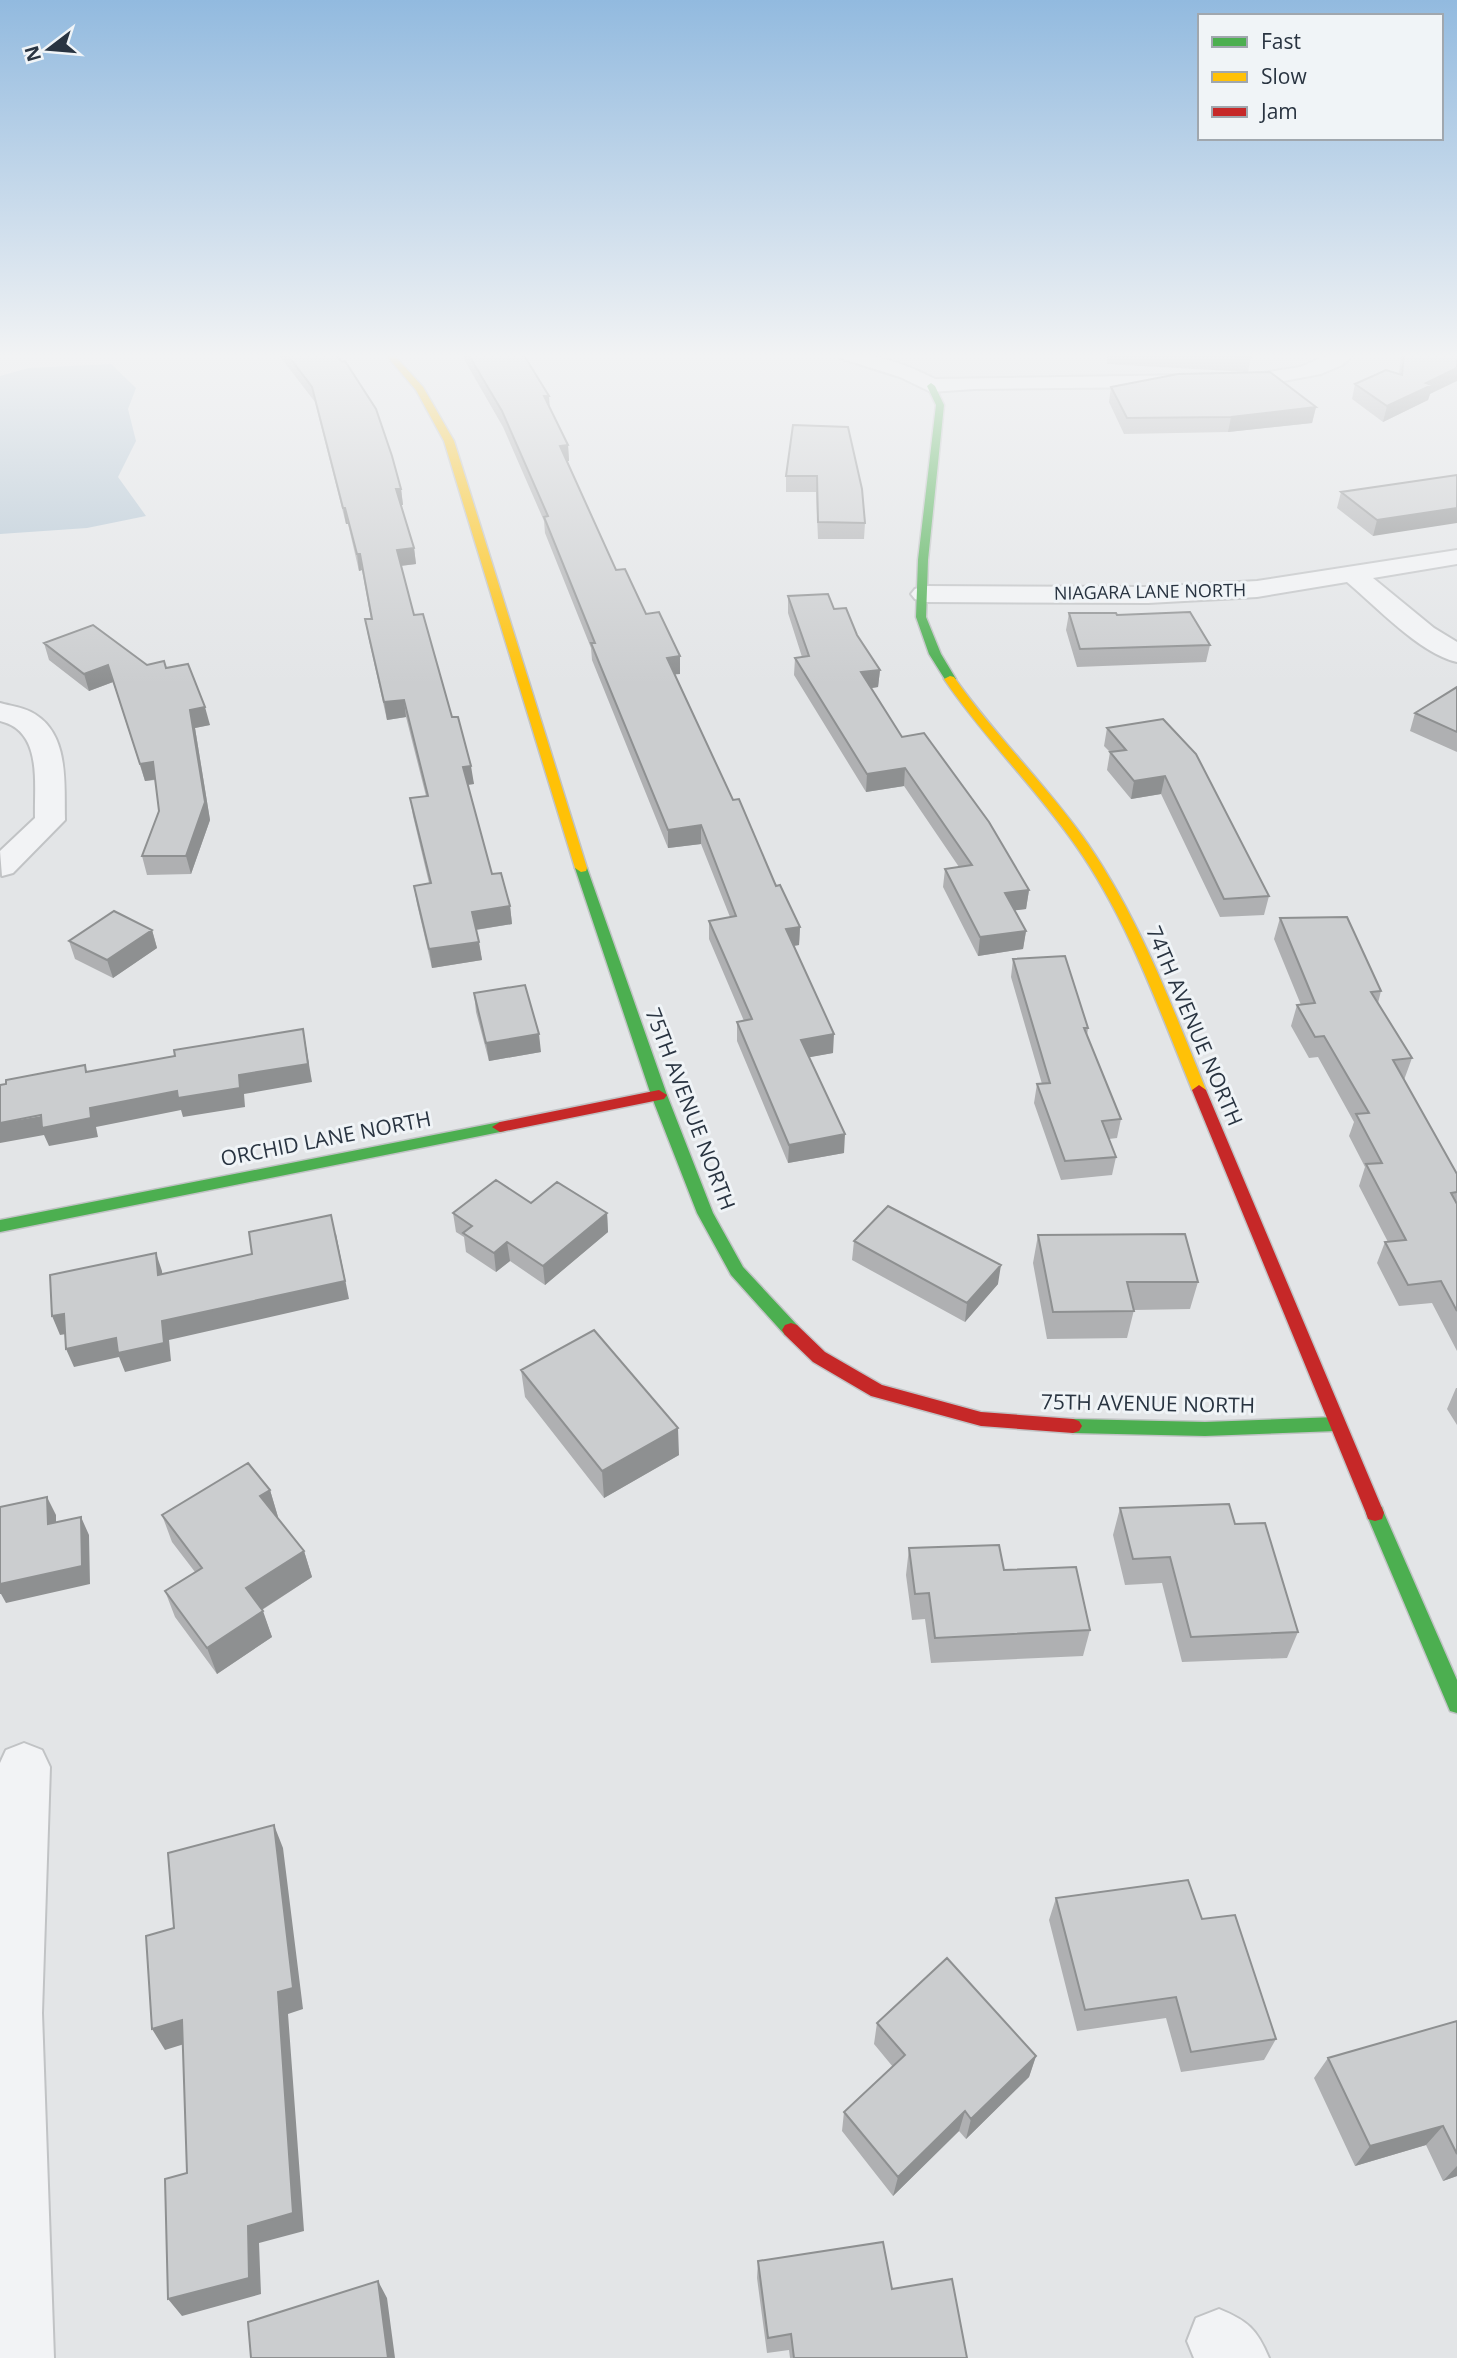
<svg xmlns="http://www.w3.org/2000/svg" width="1457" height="2358" viewBox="0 0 1457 2358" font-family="'Open Sans',sans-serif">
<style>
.water{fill:#b1c4d2}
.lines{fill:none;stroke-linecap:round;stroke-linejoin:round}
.street-casing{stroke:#c1c3c5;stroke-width:4}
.fast-casing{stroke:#c1c3c5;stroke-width:3}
.slow-casing{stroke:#c1c3c5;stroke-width:3}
.jam-casing{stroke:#c1c3c5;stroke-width:3}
.street{fill:#f2f3f5;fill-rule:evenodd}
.fast{fill:#4caf50;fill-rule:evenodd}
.slow{fill:#ffc107;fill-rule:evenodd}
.jam{fill:#c62828;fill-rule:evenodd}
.wall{fill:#afb0b2}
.shaded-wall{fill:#8e9091}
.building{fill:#cbcdcf;stroke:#8e9091;stroke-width:2}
.labels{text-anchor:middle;stroke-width:6;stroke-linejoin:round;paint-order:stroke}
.far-street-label{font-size:18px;fill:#293441;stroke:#f0f4f7}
.street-label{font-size:21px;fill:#293441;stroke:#f0f4f7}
</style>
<rect width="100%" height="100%" fill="#e3e5e7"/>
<path class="water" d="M111,364L136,388L128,409L136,441L118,477L146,516L87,528L0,534V376L29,368Z"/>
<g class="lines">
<g class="street-casing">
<path id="street" d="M837,354C872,352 904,363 935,379L1256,374L1300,367L1331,354H1354L1342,365L1321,374L1256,386L974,389L931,392L900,377L840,358Z
M1457,550V564L1373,578L1434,628L1457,642V662C1419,653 1377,607 1347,582L1257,597L1148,603L924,602L915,599L911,594L915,589L924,586L1148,587L1257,581Z
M0,703C10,706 22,707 31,712C70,732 64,783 65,820L13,873L2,876L0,851L35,818C34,783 43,731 0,721Z
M24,1743L42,1750L50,1767L42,2013L54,2358H0V1763L6,1750Z
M1219,2309C1248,2321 1257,2329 1269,2358H1194L1187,2341L1196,2318Z"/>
</g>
<g class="fast-casing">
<path id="fast" d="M931,383L935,386L944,405L928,560L926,617L941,654L956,679L950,682L946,681L929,654L916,617L918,560L936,405L927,386Z
M581,864L587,868L667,1095L713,1213L743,1267L797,1325L800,1330L797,1335H785L731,1275L697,1213L651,1095L575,868Z
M500,1122L505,1123L508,1127L505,1131L0,1232V1220Z
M1336,1417L1342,1419L1345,1424L1342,1429L1336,1431L1205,1436L1073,1433L1067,1431L1064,1426L1067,1421L1073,1419L1205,1422Z
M1375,1505L1382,1507L1384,1513L1457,1680V1713L1450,1711L1366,1513L1368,1507Z"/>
</g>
<g class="slow-casing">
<path id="slow" d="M385,354H393L423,387L454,441L587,868L586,871L581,872L575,868L444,441L416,390Z
M950,676L954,677C995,736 1047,785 1088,844C1140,920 1172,1006 1206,1090L1204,1094L1199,1095L1192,1090C1158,1007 1128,920 1076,846C1035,787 984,738 944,679Z"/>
</g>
<g class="jam-casing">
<path id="jam" d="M1199,1085L1206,1090L1384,1513L1382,1519L1375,1521L1368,1519L1366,1513L1192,1090Z
M659,1090L667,1095L664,1099L500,1132L492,1127L500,1122Z
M791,1323L797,1325L825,1352L882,1385L981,1412L1073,1419L1079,1421L1082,1426L1079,1431L1073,1433L981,1426L871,1396L813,1362L785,1335L782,1330L785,1325Z"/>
</g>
<use href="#street" class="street"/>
<use href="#fast" class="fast"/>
<use href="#slow" class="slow"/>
<use href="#jam" class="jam"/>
</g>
<path class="wall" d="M278,354H335L401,489L403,505H401L414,548L416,564L401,566L414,615L452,717L474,784L468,785L492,874L510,906L512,924L476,930L482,960L432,968L417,904L414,886L429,883L413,816L410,798L426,796L406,717L387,720L368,636L365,619H371L362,570L359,571L348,524H346L315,402Z
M461,354H522L568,445L569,461H567L616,570L646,614L680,674H675L733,800L776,886L800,927L799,945L794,946L833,1053L809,1057L844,1153L788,1163L737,1041V1022L744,1021L709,939V921L730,917L701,844L668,848L592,660L591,648L545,533L544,521L503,427Z
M1107,354H1247L1251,357L1248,372L1107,364Z
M1401,354H1457L1430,394L1428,400L1383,422L1352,399L1355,384L1399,374Z
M1111,387L1316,407L1312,423L1228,432L1124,434L1109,402Z
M793,425L865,523L864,539H818L816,492H786V476Z
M1457,475L1373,536L1337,508L1341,492Z
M788,596L834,609L857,635L880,670L878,687L871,688L902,737L1029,890L1026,909L1015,910L1026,931L1023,949L978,956L943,887L945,869L959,867L904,786L866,792L794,675L795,658L802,657L788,613Z
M1069,613L1117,615L1210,645L1206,662L1077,667L1066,630Z
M44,643L166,668L210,725L195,728L210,820L191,874L147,875L142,856L159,811L155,780L145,781L113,682L89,691L49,660Z
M1457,687V752L1410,731L1415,713Z
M1163,719L1269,896L1264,915L1220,917L1161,794L1131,799L1107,770L1110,752L1104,746L1107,728Z
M1280,918L1381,991L1378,1003L1412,1058L1404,1080L1457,1174V1351L1432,1303L1399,1306L1377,1263L1385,1242H1388L1359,1186L1365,1167L1349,1136L1354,1122L1318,1057L1309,1058L1291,1026L1297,1005H1301L1274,939Z
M152,930L157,948L113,978L75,959L69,941Z
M1013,959L1088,1028L1087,1036L1121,1119L1117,1138L1109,1139L1116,1157L1112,1175L1061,1180L1034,1103L1037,1084H1042L1011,977Z
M474,993L541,1052L489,1061L476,1012Z
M531,1203L607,1213L608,1232L545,1285L510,1261L496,1272L466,1252L464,1237L456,1232L453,1213Z
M1038,1235L1198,1282L1190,1309L1134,1310L1127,1338L1047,1339L1033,1263Z
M854,1241L998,1284L965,1322L852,1260Z
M521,1370L679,1455L604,1498L525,1397Z
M1456,1388H1457V1425L1447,1409Z
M270,1490L278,1517H277L304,1551L312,1577L262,1610L272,1637L217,1674L175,1617L165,1591L195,1572L172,1542L162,1515Z
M1120,1508L1235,1524L1298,1632L1287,1658L1182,1662L1162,1583L1125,1585L1113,1535Z
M909,1548L1004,1570L1090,1630L1083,1656L931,1663L925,1619L912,1620L906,1575Z
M1056,1898L1202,1919L1276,2039L1264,2060L1181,2072L1166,2018L1077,2031L1049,1920Z
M1457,2021V2176L1443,2181L1426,2145L1355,2166L1314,2078L1328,2058Z
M877,2023L1036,2056L1029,2077L966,2139L959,2131L893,2196L842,2131L844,2112L893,2067L874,2044Z
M758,2261L892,2289L967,2358H790L789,2350L767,2353L757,2278Z"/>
<path class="shaded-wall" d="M1457,368V381L1430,394L1428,400L1383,422L1387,406L1426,383Z
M544,396H549L550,411Z
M1316,407L1312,423L1228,432L1231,417Z
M568,445L569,461H561L560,446Z
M396,489H401L403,505H398Z
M343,508H345L348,524H346Z
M1457,508V523L1373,536L1377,520Z
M414,548L416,564L399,566L397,550Z
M357,554H360L362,570L359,571Z
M680,656V674L668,675L667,658Z
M108,665L113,682L89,691L84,674Z
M880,670L878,687L860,690L861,672Z
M404,700L406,717L387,720L384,702Z
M205,707L210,725L195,728L210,820L191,874L186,856L190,710Z
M153,762L158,779L145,781L140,764Z
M471,766L474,784L465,785L463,767Z
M905,768L904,786L866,792L867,774Z
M1165,776L1161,794L1131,799L1134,781Z
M701,825V844L668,848V830Z
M1029,890L1026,909L1003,912L1005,893Z
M510,906L512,924L474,930L472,912Z
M800,927L799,945L785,947L786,929Z
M152,930L157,948L113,978L107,960Z
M1026,931L1023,949L978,956L980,937Z
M479,942L482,960L432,968L429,949Z
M303,1029L312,1082L244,1094L245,1107L183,1117L181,1110L96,1127L98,1137L49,1146L44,1135L0,1143V1123L90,1108L239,1075Z
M539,1034L541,1052L489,1061L486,1043Z
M834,1034L833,1053L800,1059L801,1040Z
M845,1134L844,1153L788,1163L789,1145Z
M607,1213L608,1232L545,1285L543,1266Z
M336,1234L349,1299L169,1340L171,1361L125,1372L119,1357L74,1367L66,1349L116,1338L162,1321Z
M507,1242L510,1261L496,1272L494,1253Z
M156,1253L162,1271L164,1294L158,1275Z
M1001,1265L998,1284L965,1322L967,1303Z
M64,1314L72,1333L60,1335L52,1316Z
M678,1428L679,1455L604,1498L602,1471Z
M270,1490L278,1517L269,1523L260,1496Z
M47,1497L56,1515V1543L48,1524Z
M81,1517L89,1535L90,1584L6,1603L1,1594H0V1582Z
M304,1551L312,1577L255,1614L246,1588Z
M263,1611L272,1637L217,1674L207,1648Z
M274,1825L283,1848L303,2009L288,2014L304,2231L259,2243L261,2294L182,2316L168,2299L248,2226L278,1992Z
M182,2020L194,2041L165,2050L152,2029Z
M1036,2056L1029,2077L966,2139L971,2119Z
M965,2111L959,2131L893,2196L898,2177Z
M1443,2126L1426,2145L1355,2166L1370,2146Z
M1457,2166V2176L1443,2181Z
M378,2281L387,2298L395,2358H388Z"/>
<path class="building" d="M287,354H335L342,362L345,361L376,409L392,456L401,489H396L414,548L397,550L414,615L423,614L452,717H458L471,766L463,767L492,874L501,873L510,906L472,912L479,942L429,949L414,886L431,883L410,798L428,796L404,700L384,702L365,619H372L360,554H357L345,508H343L312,387Z
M468,354H522L525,357L549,396H544L568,445L560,446L616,570L625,569L646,614L659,612L680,656L667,658L733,800L739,799L776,886L780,885L800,927L786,929L834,1034L801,1040L845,1134L789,1145L737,1022L752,1019L709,921L736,916L701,825L668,830L591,643H595L544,517L548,516L502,411Z
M1195,354H1247L1251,357Z
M1404,354H1457V368L1426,383L1432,385L1387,406L1355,384L1386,370L1402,375Z
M1270,372L1316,407L1231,417L1127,418L1111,387L1178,374Z
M793,425L848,427L862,489L865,523L818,522L817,476H786Z
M1457,475V508L1377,520L1341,492Z
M828,594L834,609L846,608L857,635L880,670L861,672L902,737L924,733L989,822L1029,890L1005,893L1026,931L980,937L945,869L972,865L905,768L867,774L795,658L809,656L788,596Z
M1190,612L1210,645L1080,649L1069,613H1116L1117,615Z
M93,625L147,665L164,661L166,668L188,664L205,707L190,710L205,802L186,856H142L159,811L153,762L140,764L108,665L84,674L44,643Z
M1457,687V732L1415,713Z
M1163,719L1196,754L1269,896L1224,899L1165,776L1134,781L1110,752L1126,750L1107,728Z
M114,911L152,930L107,960L69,941Z
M1347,917L1381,991L1371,992L1412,1058L1393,1060L1457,1174V1192L1451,1193L1457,1204V1311L1441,1281L1408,1285L1385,1242L1406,1240L1366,1164L1382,1163L1356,1114L1369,1113L1324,1036L1315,1037L1297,1005L1315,1003L1280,918Z
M1065,956L1088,1028H1084L1121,1119L1102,1121L1116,1157L1065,1161L1037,1084L1050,1083L1013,959Z
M525,985L539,1034L486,1043L474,993Z
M303,1029L308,1064L239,1075L240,1088L178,1098L177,1091L90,1108L91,1118L42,1128L41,1115L0,1123V1085L6,1084V1080L85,1065L86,1072L175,1056L174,1050Z
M496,1180L531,1203L557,1182L607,1213L543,1266L507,1242L494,1253L463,1233L472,1226L453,1213Z
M888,1206L1001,1265L967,1303L854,1241Z
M331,1215L345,1281L162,1321L164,1343L118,1353L116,1338L66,1349L64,1314L52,1316L50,1275L156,1253L158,1275L252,1254L249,1232Z
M1185,1234L1198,1282H1127L1134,1311L1053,1312L1038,1235Z
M594,1330L678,1428L602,1471L521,1370Z
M248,1463L270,1490L260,1496L304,1551L246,1588L263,1611L207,1648L165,1591L202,1568L162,1515Z
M47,1497L48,1524L81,1517L82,1566L0,1584V1507Z
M1229,1504L1235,1524L1265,1523L1298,1632L1191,1637L1170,1557L1133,1559L1120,1508Z
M999,1545L1004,1570L1076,1567L1090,1630L935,1638L929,1593L915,1594L909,1548Z
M274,1825L293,1988L278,1992L293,2213L248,2226L249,2278L168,2299L165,2179L187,2173L182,2020L152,2029L146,1936L174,1928L168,1853Z
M1188,1880L1202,1919L1235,1915L1276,2039L1191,2052L1176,1997L1085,2010L1056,1898Z
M947,1958L1036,2056L971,2119L965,2111L898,2177L844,2112L905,2055L877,2023Z
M1457,2021V2154L1443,2126L1370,2146L1328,2058Z
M883,2242L892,2289L952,2279L967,2358H794L791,2334L768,2338L758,2261Z
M378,2281L388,2358H251L248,2322Z"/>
<linearGradient id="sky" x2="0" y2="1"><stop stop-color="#92badf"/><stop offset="0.52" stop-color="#f2f3f4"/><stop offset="1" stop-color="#f2f3f4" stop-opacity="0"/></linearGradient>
<rect width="1457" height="684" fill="url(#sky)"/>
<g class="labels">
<g class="far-street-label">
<text transform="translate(1150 592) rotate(-1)" y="6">NIAGARA LANE NORTH</text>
</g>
<g class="street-label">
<text transform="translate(1194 1026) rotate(67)" y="7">74TH AVENUE NORTH</text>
<text transform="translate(690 1109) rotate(69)" y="7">75TH AVENUE NORTH</text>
<text transform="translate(326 1139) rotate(-11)" y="7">ORCHID LANE NORTH</text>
<text transform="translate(1148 1404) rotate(1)" y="7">75TH AVENUE NORTH</text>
</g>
</g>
<rect x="1198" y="14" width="245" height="126" fill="#f0f4f7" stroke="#a0a7ae" stroke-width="2"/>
<rect x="1212" y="37" width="35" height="10" fill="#4caf50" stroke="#a0a7ae" stroke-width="2"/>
<text x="1261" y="49" font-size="21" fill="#293441">Fast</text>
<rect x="1212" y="72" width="35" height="10" fill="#ffc107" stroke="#a0a7ae" stroke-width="2"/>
<text x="1261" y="84" font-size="21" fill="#293441">Slow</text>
<rect x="1212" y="107" width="35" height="10" fill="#c62828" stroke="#a0a7ae" stroke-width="2"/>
<text x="1261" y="119" font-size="21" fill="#293441">Jam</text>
<g transform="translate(49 49) rotate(254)" stroke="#f0f4f7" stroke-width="5" paint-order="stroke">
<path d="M0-5L12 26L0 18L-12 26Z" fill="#293441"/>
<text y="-10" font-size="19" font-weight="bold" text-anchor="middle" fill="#293441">N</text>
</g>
</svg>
